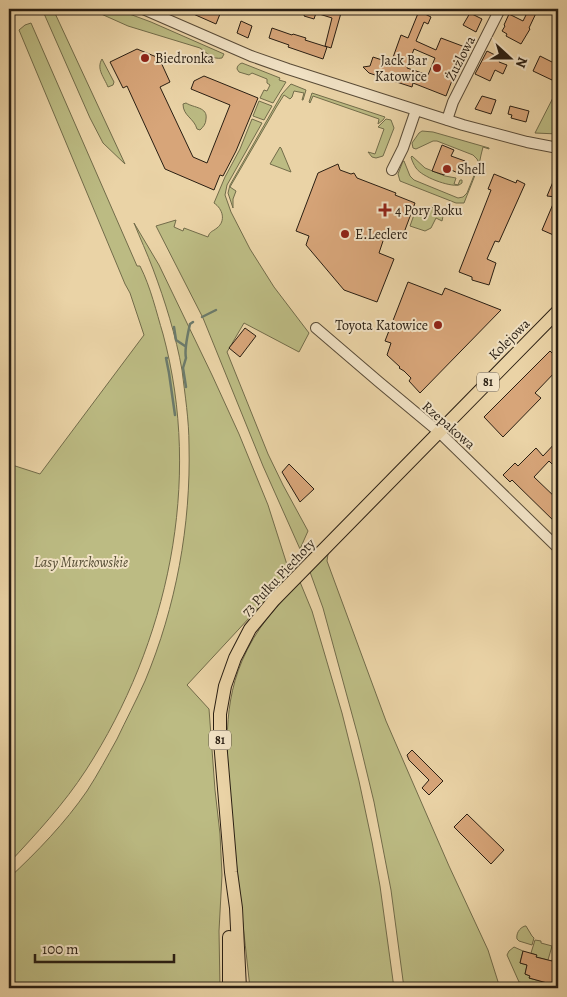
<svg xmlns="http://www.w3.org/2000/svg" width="567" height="997" viewBox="0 0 567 997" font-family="Alegreya,serif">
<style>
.green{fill:#bcbb83;stroke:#726c4a}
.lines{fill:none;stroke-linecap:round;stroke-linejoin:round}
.stream{stroke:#6c7a6b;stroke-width:2.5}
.building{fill:#d7a579;stroke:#291e12;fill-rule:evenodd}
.minor-casing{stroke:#594b37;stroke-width:12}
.major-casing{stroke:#291e12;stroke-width:14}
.minor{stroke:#f1e2c5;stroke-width:10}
.major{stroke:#ead3a6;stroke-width:12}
.poi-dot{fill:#8f2418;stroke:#f1e2c5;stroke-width:2}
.labels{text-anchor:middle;stroke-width:4;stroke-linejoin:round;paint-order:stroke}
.shield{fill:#f1e2c5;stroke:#655948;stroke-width:1}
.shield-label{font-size:12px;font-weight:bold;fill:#291e12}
.poi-label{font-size:14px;fill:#291e12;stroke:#f1e2c5;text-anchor:start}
.street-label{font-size:14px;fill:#291e12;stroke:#f1e2c5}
.park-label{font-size:14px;font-style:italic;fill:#554d34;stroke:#f1e2c5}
</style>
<rect width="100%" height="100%" fill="#ead3a6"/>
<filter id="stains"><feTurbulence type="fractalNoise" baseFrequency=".004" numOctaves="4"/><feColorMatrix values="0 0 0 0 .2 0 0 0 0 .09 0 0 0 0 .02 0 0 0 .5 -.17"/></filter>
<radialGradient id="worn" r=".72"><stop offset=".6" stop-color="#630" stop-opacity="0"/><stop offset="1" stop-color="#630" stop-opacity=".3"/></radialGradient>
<path class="green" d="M42,9H53L125,164L103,143L90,118Z
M90,9H116L151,22L224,54L222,58C213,60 207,53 200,48L128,26Z
M31,23L137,266H140C151,288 156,311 163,334C203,482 168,643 86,770C64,804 36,834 9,863V464L40,474L144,335L130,293L125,284L19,30L25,25Z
M102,59L114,82L113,85L108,87C104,77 96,69 102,59Z
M242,63L280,78L279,80L286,82L273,103L260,98L264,90L267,91L270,85L267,83V79L252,73L249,75L239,72L237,69C237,66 239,64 242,63Z
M291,84L306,90L303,100H302L304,93L294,91L292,97L290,99L284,95L277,106L230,187L236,191L233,199V208L228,193L230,185L282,94Z
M558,88V134L535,133Z
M312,93L385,117L383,120L378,124L379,119L313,96L310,103L309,102Z
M259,101L272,106L264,120L253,116Z
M186,103C194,108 208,107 206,119C206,124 203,127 200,130L197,129C194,118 183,116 183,104Z
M252,119L262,123L227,185L225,195L231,212L250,249L274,287L309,333L299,352L244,323L227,352L268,454L283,485L308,531L300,549L263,466L203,318L156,226L176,220L174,227L183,231L184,228L208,237C210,231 212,232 217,228C226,221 223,209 214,203L225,177L240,149Z
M386,119L391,120L394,128L383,156L376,158L372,157L368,152L375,154L384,129L378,127Z
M422,131L433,132L489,148V149L483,147L481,155L479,165L464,203H456L400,181L398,174L403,161H404L410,176L414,180L458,198L463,197L467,193L479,163L477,159L473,155L437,141H433L416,149L413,148L412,143L419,133Z
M280,147L281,148L291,172L270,164Z
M412,156L425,168L445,176L456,178L454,184L458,185L460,180H462V183L459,185C449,187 422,177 416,168C414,165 412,161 411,157Z
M430,207C439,209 445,211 442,221L436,218L431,228L425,231L410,226L415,212L427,216Z
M134,223L159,265L212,375L239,434L268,505L290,574L187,685L209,709L215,790L220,834L222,875L219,931L220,988H9V878C37,852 65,823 87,791C98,774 107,757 117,739C126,720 136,701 145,681C176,607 191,525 189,445C189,420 185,395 182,370C176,336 165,301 153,269C147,253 140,238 134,223Z
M328,554L327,561L386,721L449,866L488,950L500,988H404L391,890L374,802L359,740L323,608L310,572Z
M300,582L312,611L342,713L359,781L372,842L380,886L394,988H250C244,932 237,875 232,818C228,765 220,713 242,661C256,628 275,608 300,582Z
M525,926H526L532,936L534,938L532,945L519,941L517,939C516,934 519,928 525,926Z
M535,940L541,941V943L552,946L548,960L536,957V955L531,953Z
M514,947L523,951L520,963L527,965L525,974L530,976L529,978L558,986V985V988H541L519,982L507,955L509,951Z"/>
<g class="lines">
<path class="stream" d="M202,317L216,310
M174,327L176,340L185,346
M167,358H166L169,373L175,415
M186,387L183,368L186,358C184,349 188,333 190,324L193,322"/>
</g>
<path class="building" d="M182,9H222L216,24Z
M306,9H340L339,12L341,13L331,48L325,46L332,18L316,13L314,19L304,16Z
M529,9H538L529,28L530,29L521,44L506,36L507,34L502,31L505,26L504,25L509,14L523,21Z
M419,11L431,17L428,24L424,22L416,41L436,50L441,38L465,47L446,96L413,83L412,87L378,76L369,73L363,67L370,66L373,57L391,63L401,35L408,38ZM414,49L435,58L428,75L407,68Z
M470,13L482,19L476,32L463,25Z
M241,21L252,26L248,38L237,33Z
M272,28L292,35L293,34L306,38L305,40L327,47L323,59L288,47L289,45L269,38Z
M137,49L159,58L170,82L160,87L193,157L207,163L230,105L191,89L194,81L204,76L258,98L236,151L223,176L220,175L214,190L165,169L127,86L123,88L110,62Z
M487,51L501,58L499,62L507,65L503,74L495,70L490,81L475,74Z
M540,56L558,65L552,80L533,71Z
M482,96L496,100L491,114L475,109Z
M510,106L529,111L526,122L511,118L512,115L508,114Z
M442,145L454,150L451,156L465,161L460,174L447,168L444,175L432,171Z
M338,164L340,170L351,174L354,173L357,178L396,193L395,195L415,203L402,238L386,232L379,253L394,259L377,302L344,290L306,245L309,236L296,231L318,173Z
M558,170V237L542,230L556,197L547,196Z
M494,174L516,183L517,180L525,184L499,242L495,241L487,259L496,263L489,285L472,280V277L459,272L491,190L488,189Z
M408,282L442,295L445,288L501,310L420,393L409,381L411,378L404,371L399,368L400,367L387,355L391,343L385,341Z
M245,328L256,336L240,357L229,348Z
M550,351L558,359V369L535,393L541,398L503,437L484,417Z
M558,440V470L549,461L534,477L558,500V525L512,480L510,482L503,475L515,463L518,466L536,448L543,456Z
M289,464L314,489L300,502L282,472Z
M412,750L443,781L429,795L422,788L429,780L409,760L407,755Z
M467,814L504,850L491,864L454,827Z
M556,947L558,948V986L529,978L530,976L525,974L527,965L520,963L523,951L537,955L536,957L552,961Z"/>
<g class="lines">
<g class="minor-casing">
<path id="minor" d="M143,9L251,56L288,69L463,125L527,142L558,148
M447,120L453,102L500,9
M392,170L403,148L416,110
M316,328L379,382L439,432L558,548"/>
</g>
<g class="major-casing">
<path id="major" d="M229,988V937
M240,988L236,908L231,872L220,741V714L225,686L235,658L250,629L274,600L558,311"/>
</g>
<use href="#minor" class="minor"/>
<use href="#major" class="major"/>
</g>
<g class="poi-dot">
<circle cx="145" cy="58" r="5"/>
<circle cx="437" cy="68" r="5"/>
<circle cx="447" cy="169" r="5"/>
<path d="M382.5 202.5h5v5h5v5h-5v5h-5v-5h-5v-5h5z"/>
<circle cx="345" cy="234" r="5"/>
<circle cx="438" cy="325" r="5"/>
</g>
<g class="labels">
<g class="shield">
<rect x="477" y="372.5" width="22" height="19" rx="4"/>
<rect x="209" y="730.5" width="22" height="19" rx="4"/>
</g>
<g class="shield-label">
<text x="488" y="386">81</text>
<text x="220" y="744">81</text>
</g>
<g class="poi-label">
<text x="155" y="63">Biedronka</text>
<text x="427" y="65" text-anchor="end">Jack Bar<tspan x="427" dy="16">Katowice</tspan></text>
<text x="457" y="174">Shell</text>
<text x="395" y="215">4 Pory Roku</text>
<text x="355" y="239">E.Leclerc</text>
<text x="428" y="330" text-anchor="end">Toyota Katowice</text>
</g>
<g class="street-label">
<text transform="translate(460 58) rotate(-63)" y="5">Żużlowa</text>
<text transform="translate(509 339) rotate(-45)" y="5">Kolejowa</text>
<text transform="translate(449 425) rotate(41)" y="5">Rzepakowa</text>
<text transform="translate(278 577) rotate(-47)" y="5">73 Pułku Piechoty</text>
</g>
<g class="park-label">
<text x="81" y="567">Lasy Murckowskie</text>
</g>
</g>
<rect width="567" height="997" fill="none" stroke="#ead3a6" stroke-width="30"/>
<rect x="10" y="10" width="547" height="977" fill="none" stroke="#291e12" stroke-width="2.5"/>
<rect x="15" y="15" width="537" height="967" fill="none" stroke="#291e12"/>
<g transform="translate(510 58) rotate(111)" stroke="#f1e2c5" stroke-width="4" paint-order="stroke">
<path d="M0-4L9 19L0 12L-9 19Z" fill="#291e12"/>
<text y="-8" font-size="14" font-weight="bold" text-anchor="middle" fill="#291e12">N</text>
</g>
<path d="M35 954v8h139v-8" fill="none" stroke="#291e12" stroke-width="2.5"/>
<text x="42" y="954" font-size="15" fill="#291e12" stroke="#f1e2c5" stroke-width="4" paint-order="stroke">100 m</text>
<rect width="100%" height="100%" filter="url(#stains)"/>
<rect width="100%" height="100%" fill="url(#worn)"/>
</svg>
